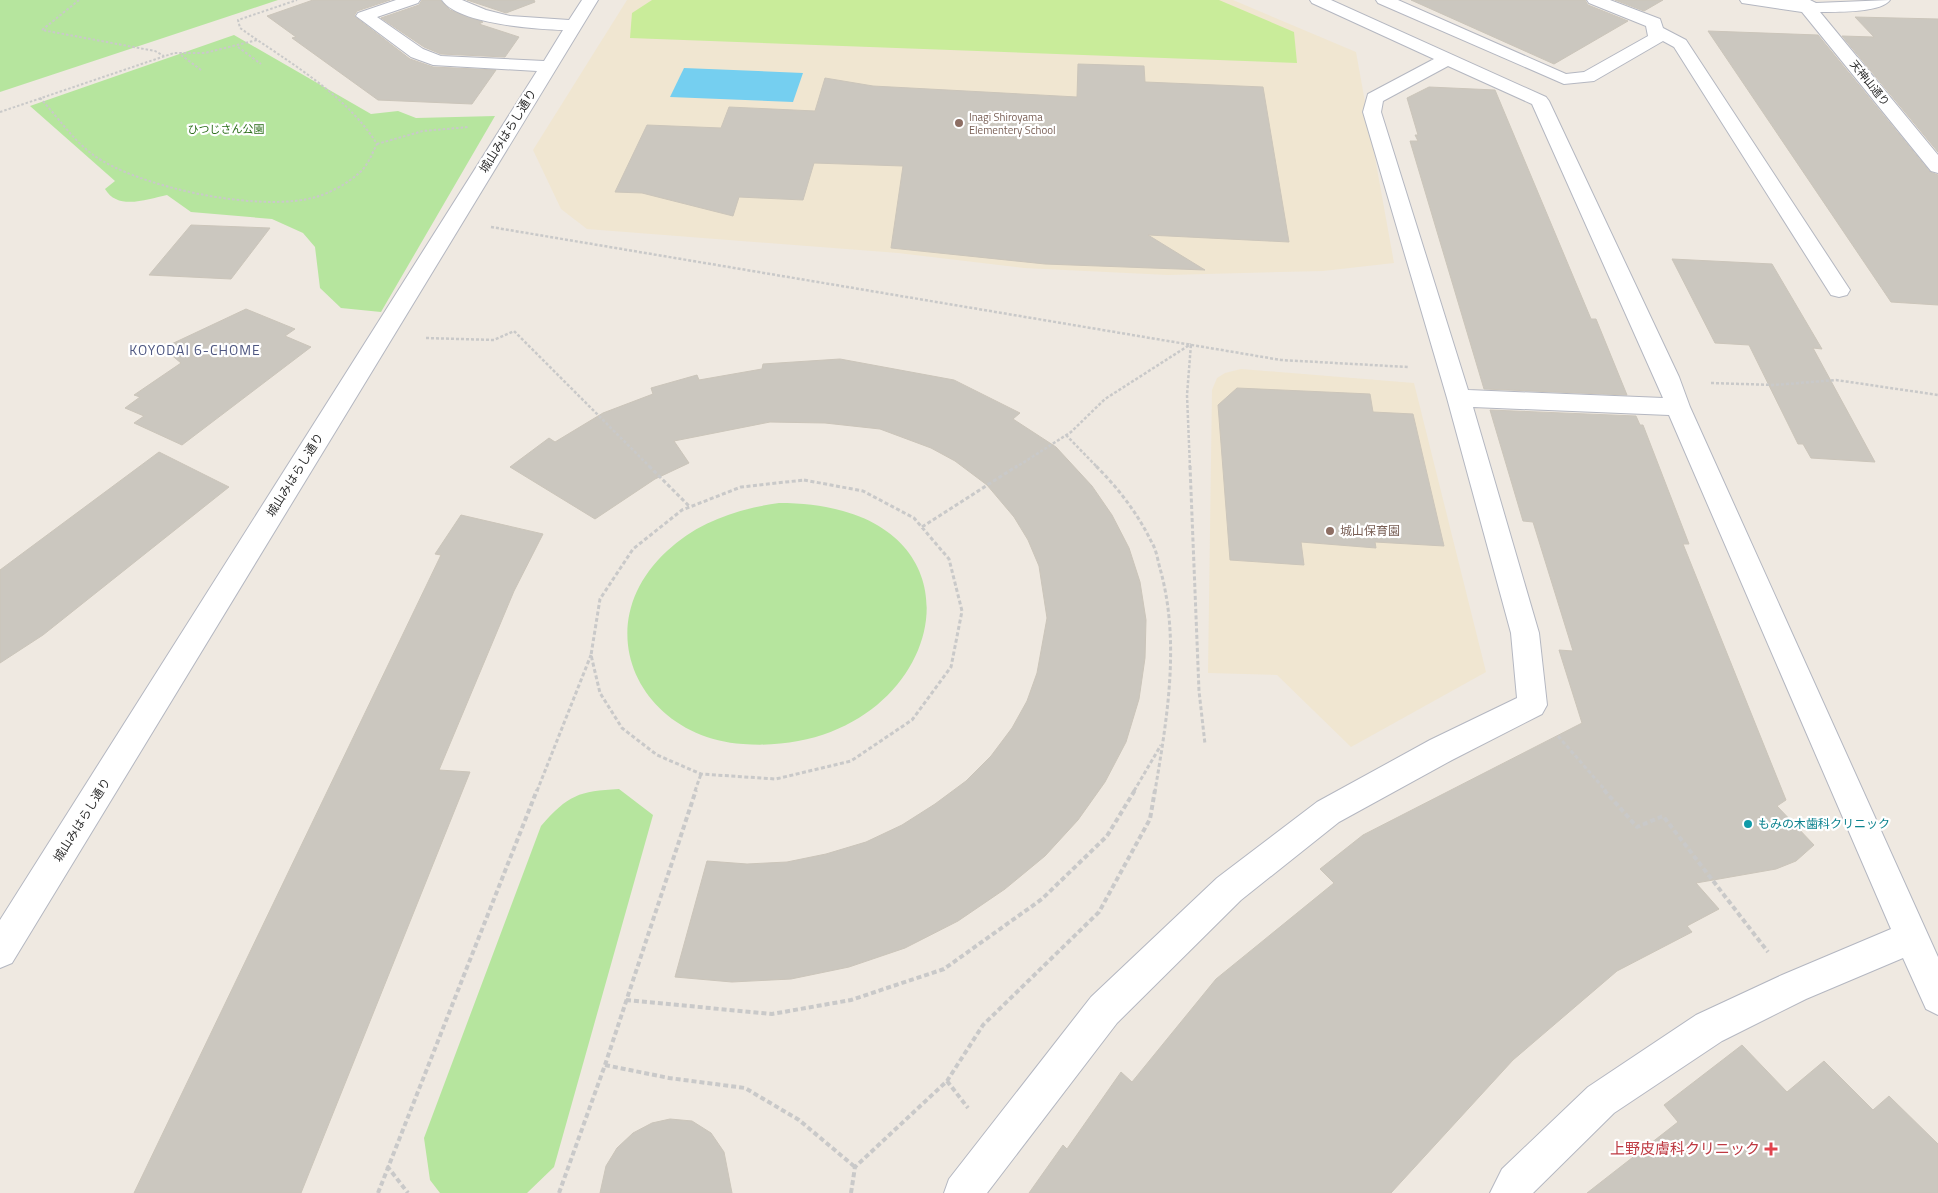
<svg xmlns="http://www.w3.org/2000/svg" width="1938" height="1193" viewBox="0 0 1938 1193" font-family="'Titillium Web','Noto Sans JP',sans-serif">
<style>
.education{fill:#f0e6d1}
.green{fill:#b6e59e}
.pitch{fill:#c9ec9a}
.water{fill:#75cff0}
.building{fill:#cbc7bf;stroke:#cbc5ba}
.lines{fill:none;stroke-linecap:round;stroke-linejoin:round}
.minor-casing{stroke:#b4b7c1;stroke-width:2}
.path-far3{stroke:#c9c9c9;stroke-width:2;stroke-dasharray:2.5 2;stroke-linecap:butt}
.path-far2{stroke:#c9c9c9;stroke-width:2.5;stroke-dasharray:3 2;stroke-linecap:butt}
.path-far1{stroke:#c9c9c9;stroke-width:3;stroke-dasharray:4 2.5;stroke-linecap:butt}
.path{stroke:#c9c9c9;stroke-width:4;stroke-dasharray:5 3;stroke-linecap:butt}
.minor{fill:#fff;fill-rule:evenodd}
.education-dot{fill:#8d6e63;stroke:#fff;stroke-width:2}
.culture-dot{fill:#0f9aa8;stroke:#fff;stroke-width:2}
.health-dot{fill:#e0444e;stroke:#fff;stroke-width:2}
.labels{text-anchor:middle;stroke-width:4.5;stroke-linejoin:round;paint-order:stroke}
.far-street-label{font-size:11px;fill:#2e2e2e;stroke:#fff}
.far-education-label{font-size:11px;fill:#785e54;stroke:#fff;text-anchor:start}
.far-park-label{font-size:11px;fill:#2c6e1b;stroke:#fff}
.street-label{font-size:12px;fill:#2e2e2e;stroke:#fff}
.education-label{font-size:12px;fill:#785e54;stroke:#fff;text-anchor:start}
.culture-label{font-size:12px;fill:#0d838f;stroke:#fff;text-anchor:start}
.neighbourhood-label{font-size:14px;letter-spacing:1px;fill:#4d5680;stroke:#fff}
.near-health-label{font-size:15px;fill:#be3a42;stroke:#fff;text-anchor:end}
</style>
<rect width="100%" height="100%" fill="#efe9e1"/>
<path class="education" d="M627,0H1233L1356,52L1394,263L1323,271L1168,275L1024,268L898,253L587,229L561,209L533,150Z
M1241,369L1414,383L1486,672L1351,747L1277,675L1208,673L1212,390L1217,378L1225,373Z"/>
<path class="green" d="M0,0H278L0,92Z
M234,35L371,114L398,111L416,118L495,116L381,312L341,308L320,288L315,247L303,233L272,219L191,212L167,195C147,199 118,211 105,189L115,181L30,106Z
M779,503C1012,503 946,759 743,744C640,737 585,627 667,551C698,522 737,509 779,503Z
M619,789L653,815L554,1167L527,1193H440L430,1180L424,1138L541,826C568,795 579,791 619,789Z"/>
<path class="pitch" d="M652,0H1219L1294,32L1297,63L630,38L632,13Z"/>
<path class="water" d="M684,68L803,73L793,102L670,97Z"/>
<path class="building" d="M313,0H390L357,11L354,16L410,59L433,67L496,70L472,104L378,100L292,38L296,37L267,16Z
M422,0H440L450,10L483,22L479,24L519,37L505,57L441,54L424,47L381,18L419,5Z
M467,0H534L535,2L506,13Z
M1411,0H1585L1588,5L1628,21L1554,64Z
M1615,0H1663L1644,11Z
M1855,17L1938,19V152L1842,36L1874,37Z
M1708,31L1818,35L1930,172L1938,175V305L1891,302Z
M1078,64L1144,66L1145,82L1263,87L1289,242L1148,235L1205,270L1045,264L891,248L903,166L814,163L803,200L739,197L733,216L642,193L615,192L647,125L721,128L729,107L815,111L825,78L873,86L1077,97Z
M1429,87L1495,90L1591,319H1596L1627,395L1484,389L1410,141H1418L1415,135H1418L1407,98Z
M191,225L270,228L231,279L149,275Z
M1672,259L1772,264L1822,349L1813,348L1875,462L1811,458L1803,444H1798L1749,345L1715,343Z
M246,309L295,329L285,336L311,347L182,445L134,423L144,416L125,408L140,397L134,395L181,363L163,348Z
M840,359L954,380L1020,413L1013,419L1056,447L1092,486L1112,515L1129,548L1140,582L1146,620L1145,658L1139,699L1126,742L1105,782L1078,820L1045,856L1005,889L958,921L905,948L849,967L791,979L732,982L675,977L707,861L747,864L787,862L826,854L866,842L902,825L935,804L966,781L991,756L1012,728L1027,701L1037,673L1047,618L1039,566L1028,540L1014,517L987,485L955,461L931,448L880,429L825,423L770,422L674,441L689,463L655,479L595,519L510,467L549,438L555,442L603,413L653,394L651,388L697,375L699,380L762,369L763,364Z
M1237,388L1370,394L1373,412L1413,414L1444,546L1375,542L1376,548L1301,542L1304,565L1230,560L1218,405Z
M1490,410L1636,416L1640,425H1643L1689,544H1683L1786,800L1777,806L1814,845L1796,861L1776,869L1696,883L1719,909L1687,926L1692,932L1617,971L1513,1060L1391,1193H1029L1063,1145L1067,1149L1121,1072L1132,1082L1216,979L1334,883L1320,869L1363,835L1582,723L1559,650L1573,651L1533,522L1523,521Z
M159,452L229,487L43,635L0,663V570Z
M461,515L543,534L514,591L439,770L470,772L301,1193H134L441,555L435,554Z
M1742,1045L1787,1092L1824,1061L1873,1110L1889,1096L1938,1144V1193H1587L1678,1122L1664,1105Z
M670,1119L692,1121L711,1133L724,1152L732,1193H600L606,1166L617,1148L633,1133L652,1123Z"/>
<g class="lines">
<g class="minor-casing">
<path id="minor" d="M396,0H420L418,3L377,17L423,49L441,56L544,61L563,30C536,29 458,24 442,0H462L486,10L510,16L569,20L582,0H598L12,963L0,968V920L537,71L433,65L411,57L356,16L358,13Z
M1310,0H1331L1546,97L1549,101L1679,377L1690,407L1938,957V1015L1926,1009L1903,958L1806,999L1722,1041L1614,1113L1533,1193H1490L1502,1169L1588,1087L1696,1015L1782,975L1891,929L1669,415L1473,407L1539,633L1547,705L1542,714L1452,760L1339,822L1241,900L1117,1023L987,1193H944L949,1179L1091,997L1217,878L1317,802L1430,740L1517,698L1511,633L1447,398L1363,112L1368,94L1434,59L1312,3ZM1448,66L1532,104L1663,398L1468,390L1381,112L1383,101Z
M1376,0H1398L1566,74L1584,72L1648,36L1646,26L1589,3L1587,0H1610L1660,19L1663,28L1686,40L1850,290L1847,295L1839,297L1831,295L1674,47L1663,41L1594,81L1564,84L1378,3Z
M1740,0H1810L1816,3L1890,0C1881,13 1835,12 1820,12L1938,155V173L1931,171L1802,12L1742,3Z"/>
</g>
<path class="path-far3" d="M79,0L42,30L155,51L164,56
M238,47L261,64
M181,55L201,70
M40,98C57,116 72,139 92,154C138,188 261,213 316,197C330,193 348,183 359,173C368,166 372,153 377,144C345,93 288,62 240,28L238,20L297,0
M0,112L174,53H205L257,40
M377,144L423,131L469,127"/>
<path class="path-far2" d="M491,227L1281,360L1408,367
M426,338L494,340L514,331L651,468
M1711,383L1774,385L1836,380L1938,395
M1066,435L1098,468
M1015,468L1071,432L1105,399L1191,344
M1190,468L1187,395L1191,344"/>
<path class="path-far1" d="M649,466L690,507
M1096,466C1119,489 1138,514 1152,543C1157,551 1158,563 1161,572C1180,644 1167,719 1155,791
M1190,466L1199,691L1205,744
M804,480L863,491L914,518L949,559L962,611L951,667L912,720L851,761L776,779L701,774L657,755L622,728L600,693L591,655L600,599L633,549L682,510L741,487Z
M922,527L1017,466
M1558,736L1606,791
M537,791L591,655
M695,791L701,774
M1134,791L1161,745"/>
<path class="path" d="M1604,790L1637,827L1663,816L1768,952
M626,1000L772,1014L851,1000L944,969L1042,899L1107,836L1135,790
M605,1065L669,1078L745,1088L799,1120L855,1167
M947,1081L968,1108
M387,1166L408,1193
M378,1193L537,790
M559,1193L605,1065L696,790
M851,1193L855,1167L947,1081L983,1025L1099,912L1150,819L1155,790"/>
<use href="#minor" class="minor"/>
</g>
<g class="education-dot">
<circle cx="959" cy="123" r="5"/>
<circle cx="1330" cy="531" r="5"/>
</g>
<circle class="culture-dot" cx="1748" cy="824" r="5"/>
<path class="health-dot" d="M1768.5 1141.5h5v5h5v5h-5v5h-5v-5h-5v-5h5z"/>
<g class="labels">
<g class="far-street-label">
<text transform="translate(1870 83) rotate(51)" y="4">天神山通り</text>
</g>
<g class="far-education-label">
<text x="969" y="121">Inagi Shiroyama<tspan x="969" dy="13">Elementery School</tspan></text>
</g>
<g class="far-park-label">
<text x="226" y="133">ひつじさん公園</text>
</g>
<g class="street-label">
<text transform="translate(508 131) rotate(-58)" y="4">城山みはらし通り</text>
<text transform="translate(295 475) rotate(-58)" y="4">城山みはらし通り</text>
<text transform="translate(82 820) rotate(-58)" y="4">城山みはらし通り</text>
</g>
<g class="education-label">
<text x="1340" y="535">城山保育園</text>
</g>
<g class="culture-label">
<text x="1758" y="828">もみの木歯科クリニック</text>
</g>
<g class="neighbourhood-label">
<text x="195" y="355">KOYODAI 6-CHOME</text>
</g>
<g class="near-health-label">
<text x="1760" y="1154">上野皮膚科クリニック</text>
</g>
</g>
</svg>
